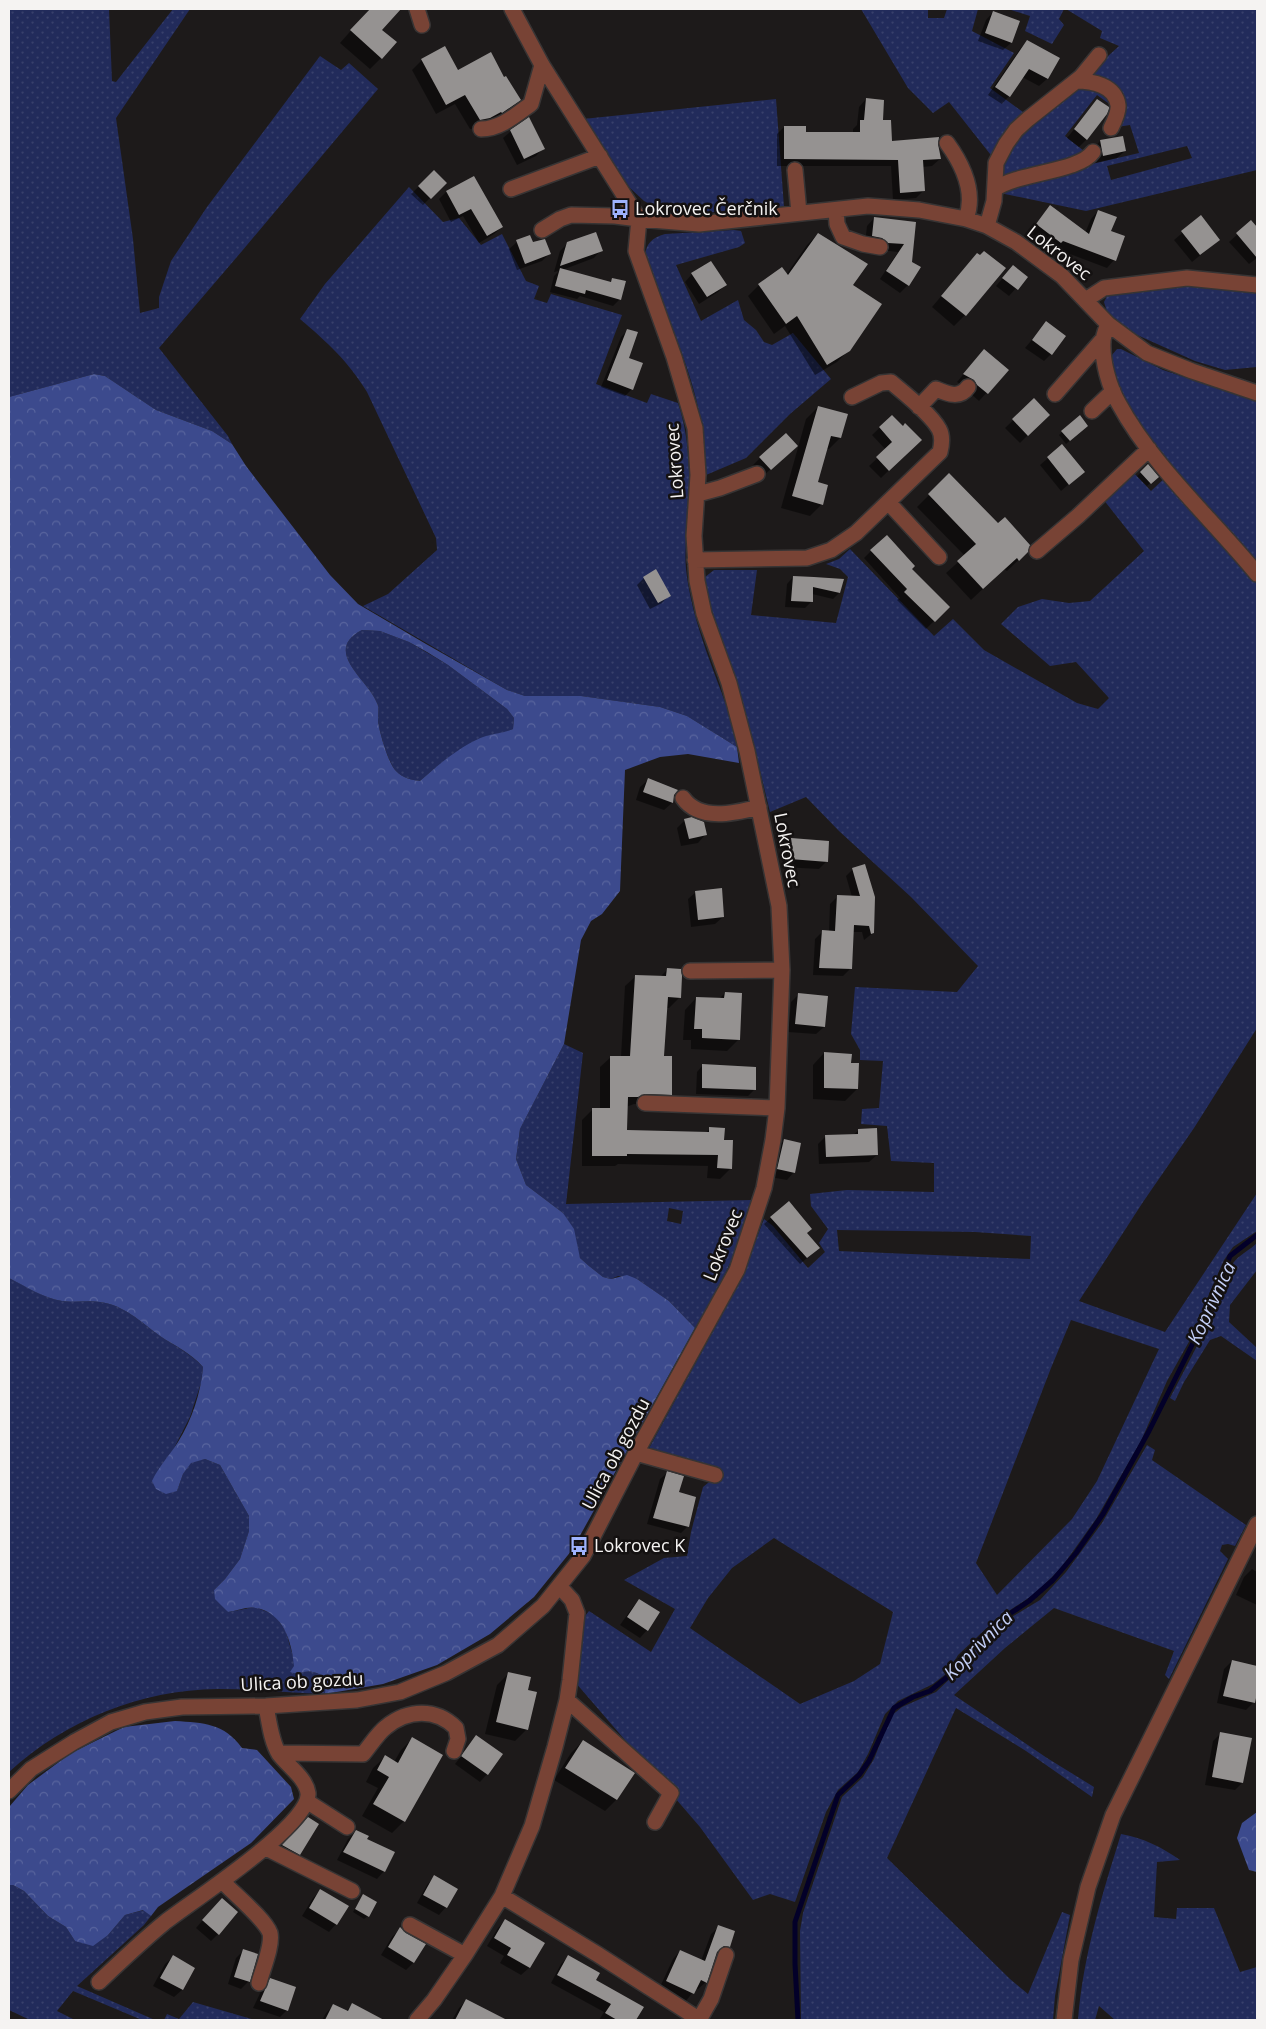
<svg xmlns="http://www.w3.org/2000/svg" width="1266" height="2029" viewBox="0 0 1266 2029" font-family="'Open Sans',sans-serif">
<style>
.grass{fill:url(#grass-dots);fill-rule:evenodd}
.forest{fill:url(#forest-crowns);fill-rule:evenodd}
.shadow{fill:#0007}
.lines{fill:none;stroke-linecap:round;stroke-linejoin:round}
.stream{stroke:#030029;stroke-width:5}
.building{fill:#959291}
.minor-casing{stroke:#373434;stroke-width:18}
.minor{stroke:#784335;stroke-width:15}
.labels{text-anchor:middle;stroke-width:5;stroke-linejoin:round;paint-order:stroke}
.poi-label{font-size:18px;fill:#f5f3f2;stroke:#141111;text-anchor:start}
.street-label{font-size:18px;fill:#f5f3f2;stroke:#141111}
.water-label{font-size:19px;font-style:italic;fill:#c2cef6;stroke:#141111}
</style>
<defs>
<pattern id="grass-dots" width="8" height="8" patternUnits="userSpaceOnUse" patternTransform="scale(1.25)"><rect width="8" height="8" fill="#222b5b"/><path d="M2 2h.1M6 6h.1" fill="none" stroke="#38406b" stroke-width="1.8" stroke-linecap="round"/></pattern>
<pattern id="forest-crowns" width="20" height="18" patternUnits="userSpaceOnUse" patternTransform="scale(1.25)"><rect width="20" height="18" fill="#3c4a8d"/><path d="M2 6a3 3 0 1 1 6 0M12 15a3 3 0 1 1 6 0" fill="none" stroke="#59659e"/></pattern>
</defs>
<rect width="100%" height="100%" fill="#1d1a1a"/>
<path class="grass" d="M9,9H109L112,81L116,82L173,9H190L116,118L133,239L140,313L159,308V297L171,261L207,207L320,56L341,70L349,63L378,89L242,251L159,348L228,436L232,444L212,431L156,410L105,376L94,374L9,397Z
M861,9H928V18H944L947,9H978L972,31L1014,53L990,88L1027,115L994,159L949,102L933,113L908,88Z
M1008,9H1064L1059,19L1064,25L1052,44L1025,31L1030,16Z
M1066,9H1257V170L1086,211L1000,193L1023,180L1139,153L1130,125L1117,127L1122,105L1084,78L1119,46L1100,38L1102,31ZM1187,146L1192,158L1111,180L1107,166Z
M1075,86H1100L1115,108L1097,95L1065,136L1084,151L1080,157L998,181L1007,147Z
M776,99L784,207L714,212L697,215L656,207L644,201L630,188L583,119Z
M409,187L443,222L459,218L481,245L502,234L526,281L539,286L534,299L547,303L551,294L622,315L596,384L647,403L651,394L678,403C689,436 690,469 689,504C688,526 684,547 686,569C692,624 717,677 735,729L737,747L687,716L660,707L581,696H525L507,690L363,606L388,594L437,550L436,538L367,392C348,361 327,342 300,319L325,284Z
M734,230L741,231L745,243L739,247L676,265L701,321L738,300L744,320L756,330L764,342L772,345L793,333L831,379L790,414L746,458L706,475C705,458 704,440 701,422C692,368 663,308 645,256C646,243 652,238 665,234Z
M1189,285L1257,291V367L1225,370L1195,361L1126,330L1108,315L1104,302L1108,294Z
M1117,349H1121L1163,370L1257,401V568L1200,504L1125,410L1111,362L1112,355Z
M1133,472L1151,491L1168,475L1257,579V1028L1194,1128L1143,1202L1079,1301L1165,1332L1257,1193V1231L1233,1247L1224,1260L1206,1301L1200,1322L1167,1381L1141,1441L1096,1519L1061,1568L1036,1593L995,1620L958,1655L947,1673L933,1684L898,1701L885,1714L868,1754L858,1772L838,1790L826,1812L795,1902L770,1894L753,1900L700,1827L575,1682L585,1616L589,1611L651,1652L675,1609L624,1580L664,1558L687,1556L691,1532L703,1487L714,1478L648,1450L724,1311L744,1271L764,1219L773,1226L808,1268L825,1252L819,1243L828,1229L811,1206L810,1194L847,1190L934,1192V1163L891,1161L887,1126L861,1124L862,1109L879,1108L883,1061L860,1060V1050L851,1034L855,987L957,992L978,966L911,897L839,831L806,797L770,812L749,726L704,586L705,577L714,570H757L751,615L836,623L848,577L840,569L826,564L839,559L850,549L934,636L953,619L984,650L1077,703L1098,709L1109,698L1076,662L1050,666L1001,624L1018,607L1042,599L1069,603L1090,601L1144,551L1103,499ZM837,1230L975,1232L1031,1236L1030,1259L839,1251ZM1071,1320L1159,1349L1097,1481L1072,1519L997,1595L976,1563L1051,1368ZM774,1538L893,1612L880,1664L854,1681L800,1704L690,1628L708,1598L732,1568Z
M362,630L380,631L409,642L448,665L507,709L514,718L513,729L506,732L487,736L435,768L420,781C411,780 403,778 396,771C389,764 379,731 378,721C378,716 379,710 378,706C372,682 320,652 362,630Z
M564,1044L583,1053L566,1204L752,1200L735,1253L710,1305L695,1328L669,1301L637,1279L618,1276L611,1279L603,1277L589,1266L580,1258L563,1213L526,1185L516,1159L520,1129ZM669,1208L683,1211L681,1224L667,1221Z
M1257,1243V1270L1230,1305L1229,1322L1257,1348V1361L1221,1336L1210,1340L1184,1382L1175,1401L1170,1398C1186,1367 1202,1337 1217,1305C1223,1293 1226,1272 1234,1262C1238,1256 1251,1249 1257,1243Z
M9,1278C26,1286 43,1298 62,1301C74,1303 88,1300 100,1302C124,1305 141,1322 160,1336C175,1346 190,1353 203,1367L201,1383L190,1417L171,1454L177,1491L183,1474L191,1462L205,1459L220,1465L249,1516V1531L240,1559L225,1579L214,1590L228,1612L255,1607L275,1615L286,1632L298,1674C309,1669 315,1672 326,1677L325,1694C289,1693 253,1689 218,1689C140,1690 66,1720 9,1772Z
M1147,1445L1155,1450L1152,1460L1246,1525L1235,1546L1228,1544L1222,1545L1220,1551L1228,1559L1169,1679L1165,1675L1174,1651L1054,1608L1005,1648L954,1695L1047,1758L1094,1787L1092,1797L1026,1751L956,1708L887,1858L1010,1979L1028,1994L1062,1912L1070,1915L1055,1996L1053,2020H801L800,1931L803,1913L842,1797L863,1777L874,1759L891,1716L902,1707L936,1692L955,1674L963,1660L1000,1624L1040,1600L1066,1572L1102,1523Z
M1121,1834C1144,1838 1161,1847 1180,1860L1157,1862L1154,1917L1176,1919L1177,1908H1214L1240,1972L1257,1967V2020H1115L1099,2006L1095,2020H1078C1083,1956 1102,1895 1121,1834Z
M9,1885H13L24,1891L48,1916L66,1927L75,1941L108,1935L125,1915L144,1910L151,1916L144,1925L77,1986L155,2020H142L73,1991L57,2011L75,2020H30L9,2010Z
M193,2002L255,2020H164L167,2014L179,2019Z"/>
<path class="forest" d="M94,374L105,376L156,410L212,431L232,444L246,466L330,575L358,604L426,644L507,690L525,696H581L660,707L687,716L737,747L739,763L688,754L660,757L625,770L620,891L602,914L591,921L581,940L564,1044L520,1129L516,1159L526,1185L563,1213L574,1229L580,1258L589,1266L603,1277L611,1279L627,1275L637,1279L669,1301L695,1328L572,1550L534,1597L490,1634L437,1665L383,1684L325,1694L326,1677C315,1672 309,1669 298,1674L290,1672L294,1666C292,1642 283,1612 256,1608C248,1606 236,1611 228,1612L215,1599L214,1590L225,1579L240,1559L249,1531V1516L220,1465L205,1459L191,1463L183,1474L177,1491L166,1494L156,1489L152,1481C159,1466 170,1455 178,1442C192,1420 201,1392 203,1367C191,1353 175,1346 160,1336C141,1322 124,1305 100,1302C88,1300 74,1303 62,1301C43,1298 25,1286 9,1278V397ZM362,630L380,631L409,642L427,652L448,665L495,700L507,709L514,718L513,729C504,733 495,733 486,736C464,743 438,765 420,781C411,780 403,778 396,771C389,765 379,731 378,721C378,716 379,710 378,706C372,682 320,652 362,630Z
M175,1721C204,1723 224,1723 242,1748L257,1750L291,1787L294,1799L251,1843L158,1907L151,1916L143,1910L125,1915L108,1935L93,1946L75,1941L66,1927L48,1916L24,1891L13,1885H9V1807L28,1785L71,1753L124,1727Z
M1257,1812V1872L1249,1870L1237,1838L1242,1823Z"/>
<path class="shadow" d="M370,9H399L380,30L381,58L370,69L340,43Z
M993,12L1018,22L1011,43L1003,50L978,41L986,20Z
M1027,41L1058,58L1047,79L1039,86L1022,77L1009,96L1002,104L988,95L1020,49Z
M444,48L458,72L504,78L519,100L509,110L492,122L479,128L470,129L455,104L436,114L412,70L422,60Z
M866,99L881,121L891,143L940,159L932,166L922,167L923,191L916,198L893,200L891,166H777V134L784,127L805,133H853V129L857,125L859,107Z
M1098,100L1087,139L1079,147L1067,138Z
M511,131L543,148L536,156L517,165L503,138Z
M1100,141L1125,151L1117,158L1095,163L1093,149Z
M434,172L445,183L423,205L411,194Z
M446,192L502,227L494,234L479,243L463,216L451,222L439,199Z
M1050,207L1085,233L1091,219L1098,211L1110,232L1114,260L1107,268L1054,248L1053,250L1029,232Z
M1201,217L1219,240L1192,262L1174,240Z
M874,218L915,223L908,285L900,293L880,279L898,252L880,250L865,243L867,226Z
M1251,222L1257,229V258L1249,264L1229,242Z
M818,234L852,286L849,350L837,362L815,375L785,326L774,334L748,296L759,285L786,275L807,245Z
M529,237L532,243L550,253L542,261L517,270L509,249L517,242Z
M568,243L601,250L594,258L562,270L609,283L613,279L620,299L613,306L580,296L577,299L550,292L554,276L559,271L554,272L560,251Z
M977,254L980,257L965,315L954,326L932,307Z
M1013,266L1026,277L1009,296L996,286Z
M692,274L725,285L718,292L699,304L685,282Z
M1046,323L1051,354L1044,361L1025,348Z
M628,330V358L642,364L631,390L625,396L601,387L621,337Z
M977,358L1007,370L979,401L970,393L966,387L957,382Z
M1034,400L1048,415L1020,443L1005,428Z
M818,407L840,438L829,449H826L816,483L822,504L810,516L781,508L806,419Z
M892,416L903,427L920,440L881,478L869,466L886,450L872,435Z
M1083,429L1066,444L1059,435L1062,432Z
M1062,446L1077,477L1061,491L1040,465Z
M789,453L763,476L753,465L760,458Z
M1148,466L1157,476L1147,486L1137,476Z
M949,475L1027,552L1007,571L1004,569L971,600L946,573L965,556L917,507Z
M871,551L910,569L948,607L926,629L897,600L900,598L864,558Z
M793,577L842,580L839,593L833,599L812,594L811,602L805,608L785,607L787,584Z
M644,578L669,595L662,603L650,609L637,585Z
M648,780L673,794L672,803L664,810L636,800L640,787Z
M685,820L705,835L698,843L681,846L677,828Z
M791,840L827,861L819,869L783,867L784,847Z
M853,869L873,933L864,940L862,932H852L850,969L843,976L813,975L815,939L822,932H829L830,904L837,897H852L846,876Z
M696,892L723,917L715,924L691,927L688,899Z
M667,970L680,997L669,1008H666L663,1057L671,1094L660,1105L634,1104L626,1107V1131L705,1133L710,1129L723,1141L731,1168L720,1179L707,1178L708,1166L618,1164L615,1166H582V1120L593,1109L600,1110V1067L611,1057H621L625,986L636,976L660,977Z
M725,993L739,1039L727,1051L691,1049V1040H683L685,1010L696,998L719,999Z
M799,994L824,1027L816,1034L788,1032L791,1002Z
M824,1053L850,1064L857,1089L845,1101L813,1099V1065Z
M702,1066L754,1090L748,1096L696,1094L697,1072Z
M859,1130L877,1155L869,1162L819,1164L818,1144L826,1136L853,1135Z
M784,1141L794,1172L787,1180L770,1177L776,1148Z
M789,1202L806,1233L812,1254L800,1264L764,1224Z
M667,1473L678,1493L688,1526L681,1533L647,1524L660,1479Z
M1252,1569L1257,1572V1605L1236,1595L1244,1577Z
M639,1600L647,1630L640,1638L620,1625L632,1608Z
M1232,1661L1257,1667V1687L1254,1702L1246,1710L1217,1703L1224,1669Z
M509,1673L526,1691L527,1729L515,1741L485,1734L497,1685Z
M1221,1733L1242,1783L1235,1790L1205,1785L1213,1741Z
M476,1737L487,1774L480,1782L455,1764Z
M412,1739L404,1821L392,1833L362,1816L378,1788L366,1782L373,1768L385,1757L394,1762L401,1750Z
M583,1741L633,1773L616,1800L605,1811L554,1780L571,1753Z
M300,1826L299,1854L292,1862L275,1853Z
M356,1832L366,1839L384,1871L377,1879L337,1860L348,1839Z
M434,1877L446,1907L439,1915L417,1903L427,1885Z
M320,1891L336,1924L329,1932L302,1916L313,1898Z
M363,1896L368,1916L364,1919L353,1912Z
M214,1907L218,1934L211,1941L196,1928Z
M505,1921L543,1943L529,1968L521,1975L500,1963L504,1956L487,1946L498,1928Z
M719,1927L729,1946L721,1954L716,1953L706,1982L698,1989L696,1988L686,2001L659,1989L673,1959L680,1951L701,1961L711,1934Z
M400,1929L424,1945L413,1963L406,1970L381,1955L392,1937Z
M244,1950L249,1981L241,1989L228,1984L236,1958Z
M173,1957L194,1968L182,1990L174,1997L153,1986L165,1964Z
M568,1957L594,1980L642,2008L635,2020H599L604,2012L551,1983L561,1964Z
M271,1979L287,2010L280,2017L253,2008L263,1987Z
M467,2000L489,2012L485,2020H452L459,2008Z
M352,2005L375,2017L374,2020H322L326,2013L333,2006L346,2011Z"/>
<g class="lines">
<path class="stream" d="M798,2020L795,1964V1922L838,1795L859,1775L869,1761L894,1708L913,1697L930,1691L951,1674L959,1661L996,1623L1029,1601L1053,1580L1076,1553L1103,1514L1149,1431L1203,1323L1230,1256L1257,1235"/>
</g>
<path class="building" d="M370,9H401L382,30L397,42L382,59L350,30Z
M993,11L1020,21L1012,43L985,33Z
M1027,40L1060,58L1048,79L1029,69L1010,97L995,87Z
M445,46L458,70L491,52L504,77L506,76L521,100L502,113L501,112L490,118L480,120L465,95L446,105L421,59Z
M866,98L884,100L883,120H891L892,141L939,137L938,144L941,159L923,160L925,191L900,193L898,160L784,159V126H806V132H860V120H864Z
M1097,99L1109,107V109L1107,114L1087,140L1074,129Z
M529,117L545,149L524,159L510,130Z
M1123,136L1126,151L1103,156L1100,140Z
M434,170L447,183L431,199L418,186Z
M474,176L503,227L487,236L471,209L459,215L446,191Z
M1050,205L1089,234L1098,210L1117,217L1111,231L1125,236L1116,261L1063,241L1061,243L1036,224Z
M1201,215L1220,240L1200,255L1181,231Z
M874,217L916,222L912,262L921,267L909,286L886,271L904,244L888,243L882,238L872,236Z
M1251,220L1257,227V258L1236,233Z
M596,232L603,251L560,266L567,242Z
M818,233L868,264L853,285L882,304L850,351L827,365L797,316L786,324L758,284L782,267L788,275Z
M530,235L533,242L545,239L551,254L525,264L516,240Z
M984,251L1006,268L966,316L941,296L977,253L980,255Z
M711,261L727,285L707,297L691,273Z
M1013,265L1028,277L1018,290L1002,278Z
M560,268L611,282L612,278L626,281L621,300L586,290L585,294L555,286Z
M1046,321L1066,336L1052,355L1032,340Z
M627,329L638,332L629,358L643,363L633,390L607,380Z
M984,349L1009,370L988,394L977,385L974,380L963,374Z
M1034,398L1050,415L1028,436L1012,419Z
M818,406L848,414L841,438L831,436L818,482L828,485L823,505L792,496Z
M892,415L903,426L905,423L922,440L889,471L876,457L892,442L879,427Z
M1080,415L1088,426L1070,441L1061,431Z
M786,433L798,446L771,470L759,457Z
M1062,444L1085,472L1069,485L1047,457Z
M1148,464L1159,477L1151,484L1140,472Z
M949,473L998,523L1005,517L1030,545L1028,552L1019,561L1017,558L983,589L957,561L976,544L928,494Z
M887,535L915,566L912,569L950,607L935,622L904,592L907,589L870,550Z
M656,569L671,596L658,603L643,577Z
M793,576L814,577L844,579L840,593L813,587V602L791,601Z
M648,778L678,790L674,795L673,803L643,792Z
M692,817L704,822L707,835L689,839L684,819Z
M791,838L829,841L828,862L790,859Z
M865,864L875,897L874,933L871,934L869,926L854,925L852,969L819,968L822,930L835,931L837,895L860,896L852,868Z
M722,888L724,917L698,920L695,891Z
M667,968L681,969L682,976L681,998L668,997L664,1056H672V1095L645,1094L638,1097H628L627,1130L709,1132V1127L725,1128L724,1140H733L732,1169L717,1168L718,1155L627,1154V1156H592V1108H610V1056H630L635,975L666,976Z
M725,992L742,993L740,1040L702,1038V1029H694L696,997L724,998Z
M798,993L828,996L825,1027L795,1024Z
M824,1052L852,1054L851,1063H859L858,1089L824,1088Z
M702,1064L756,1067V1090L702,1088Z
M877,1128L878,1155L826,1157L825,1135L858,1134V1129Z
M784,1139L801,1143L795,1173L777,1169Z
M789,1201L812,1229L807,1233L820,1248L807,1258L770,1217Z
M667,1471L684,1476L679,1492L696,1497L689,1527L653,1518Z
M639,1599L660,1612L648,1631L627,1617Z
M1232,1660L1257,1666V1693L1255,1703L1223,1696Z
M508,1672L531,1677L528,1690L537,1692L528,1730L496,1722Z
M1220,1732L1252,1738L1243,1783L1212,1777Z
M476,1735L503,1754L488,1775L461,1756Z
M412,1737L443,1755L405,1822L373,1804L389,1777L377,1770L385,1755L398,1763Z
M583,1740L635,1773L617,1800L565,1768Z
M308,1817L319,1824L300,1855L282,1845Z
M356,1830L369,1836L367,1839L395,1852L385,1872L343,1852Z
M434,1875L458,1889L447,1908L423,1895Z
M320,1889L349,1906L337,1925L309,1908Z
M363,1894L377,1902L369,1917L355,1909Z
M222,1898L238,1912L219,1935L202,1920Z
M505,1919L545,1943L530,1968L507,1955L511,1948L494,1938Z
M718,1925L735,1931L730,1947L724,1946L717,1952L707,1983L701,1980L694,1994L666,1981L680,1950L705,1961Z
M400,1927L406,1933L426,1944L414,1963L388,1947Z
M243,1949L258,1954L250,1982L234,1977Z
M173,1955L195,1968L183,1990L160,1978Z
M568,1955L600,1973L596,1980L644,2007L636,2020H617L605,2013L611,2004L557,1975Z
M270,1978L296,1987L288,2011L260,2001Z
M466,1999L507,2020H455Z
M352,2003L384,2020H325L333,2004L348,2011Z"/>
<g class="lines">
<g class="minor-casing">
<path id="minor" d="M417,9L422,25
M512,9L542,65L639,219
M1076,81C1092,81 1115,85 1118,105C1119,112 1114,122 1111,128
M481,129C500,129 516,115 531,104L542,65
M947,143C963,165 976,192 966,219
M795,170L799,213
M511,189L600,156
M995,189C1019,172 1079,172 1093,152
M836,210L837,224L843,237L863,244L880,247
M987,226L994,201L996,163L1006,144L1016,130L1028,119L1081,77L1099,55
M542,230L560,219L571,215L615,216L639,219L699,224L868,206L919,210L966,219L987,226L1016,242L1062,276L1108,324L1147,353L1192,371L1257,393
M1087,299L1104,288L1187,278L1257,285
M1108,324C1106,329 1103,336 1103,342C1102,361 1109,387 1119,404C1152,465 1213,520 1257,574
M1055,394L1103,339
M919,407L936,389C948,394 960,399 968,387
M1092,411L1113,391
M698,494L720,488L757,474
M888,502L939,557
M1037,551L1078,516L1149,449
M695,560L807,558L831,550L856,533L940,452C942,444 943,436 939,429C931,414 904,393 891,382L881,383L852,397
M683,798C700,822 735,813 759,807
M690,971L782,970
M645,1103L777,1108
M636,1453L715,1475
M567,1700L671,1793L655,1822
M279,1753L363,1754C370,1746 377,1734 386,1727C408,1709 436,1708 456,1728L458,1739L454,1751
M9,1791L31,1769L74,1742L111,1722L145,1712L182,1707L266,1706L357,1700L400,1692L446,1673L498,1645L543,1606L583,1556L636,1453L737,1270L764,1188L773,1140L777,1108L782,970L779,906L747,751L729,683L704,614L697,581L694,536L698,475L695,428L674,357L636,251L639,219
M308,1802L347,1827
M266,1848L352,1891
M222,1881C233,1893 265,1919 270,1933C273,1945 262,1971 259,1983
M502,1896L597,1954L700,2020
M410,1925L465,1955
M99,1982C120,1962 141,1942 164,1923C189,1903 312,1824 308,1793C306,1778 288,1766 279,1754C271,1741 269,1721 266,1706
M417,2020L434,2000L465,1955L502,1896L532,1826L555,1747L567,1700L570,1680L577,1613L572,1600L560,1587
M699,2020L711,1999L726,1955
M1064,2020L1071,1960L1088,1887L1113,1815L1257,1524"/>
</g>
<use href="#minor" class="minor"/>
</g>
<defs>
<g id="bus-bare" transform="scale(1.5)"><path d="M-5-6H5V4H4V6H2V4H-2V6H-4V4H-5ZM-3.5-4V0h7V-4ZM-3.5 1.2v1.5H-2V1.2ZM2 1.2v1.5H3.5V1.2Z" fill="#9fb3fd" stroke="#141111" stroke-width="2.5" paint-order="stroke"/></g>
</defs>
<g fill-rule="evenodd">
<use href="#bus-bare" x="620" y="209"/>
<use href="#bus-bare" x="579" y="1546"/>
</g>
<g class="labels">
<g class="poi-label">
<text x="635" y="215">Lokrovec Čerčnik</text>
<text x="594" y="1552">Lokrovec K</text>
</g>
<g class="street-label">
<text transform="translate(1059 253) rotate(38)" y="6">Lokrovec</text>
<text transform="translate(675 461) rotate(-94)" y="6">Lokrovec</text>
<text transform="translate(787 850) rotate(79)" y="6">Lokrovec</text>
<text transform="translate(723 1245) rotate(-68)" y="6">Lokrovec</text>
<text transform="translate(616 1454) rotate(-62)" y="6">Ulica ob gozdu</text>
<text transform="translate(302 1682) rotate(-3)" y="6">Ulica ob gozdu</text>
</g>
<g class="water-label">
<text transform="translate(1211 1303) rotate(-65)" y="7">Koprivnica</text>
<text transform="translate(978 1645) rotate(-45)" y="7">Koprivnica</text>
</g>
</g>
<rect width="1266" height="2029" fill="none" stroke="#f5f3f2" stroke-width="20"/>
</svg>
